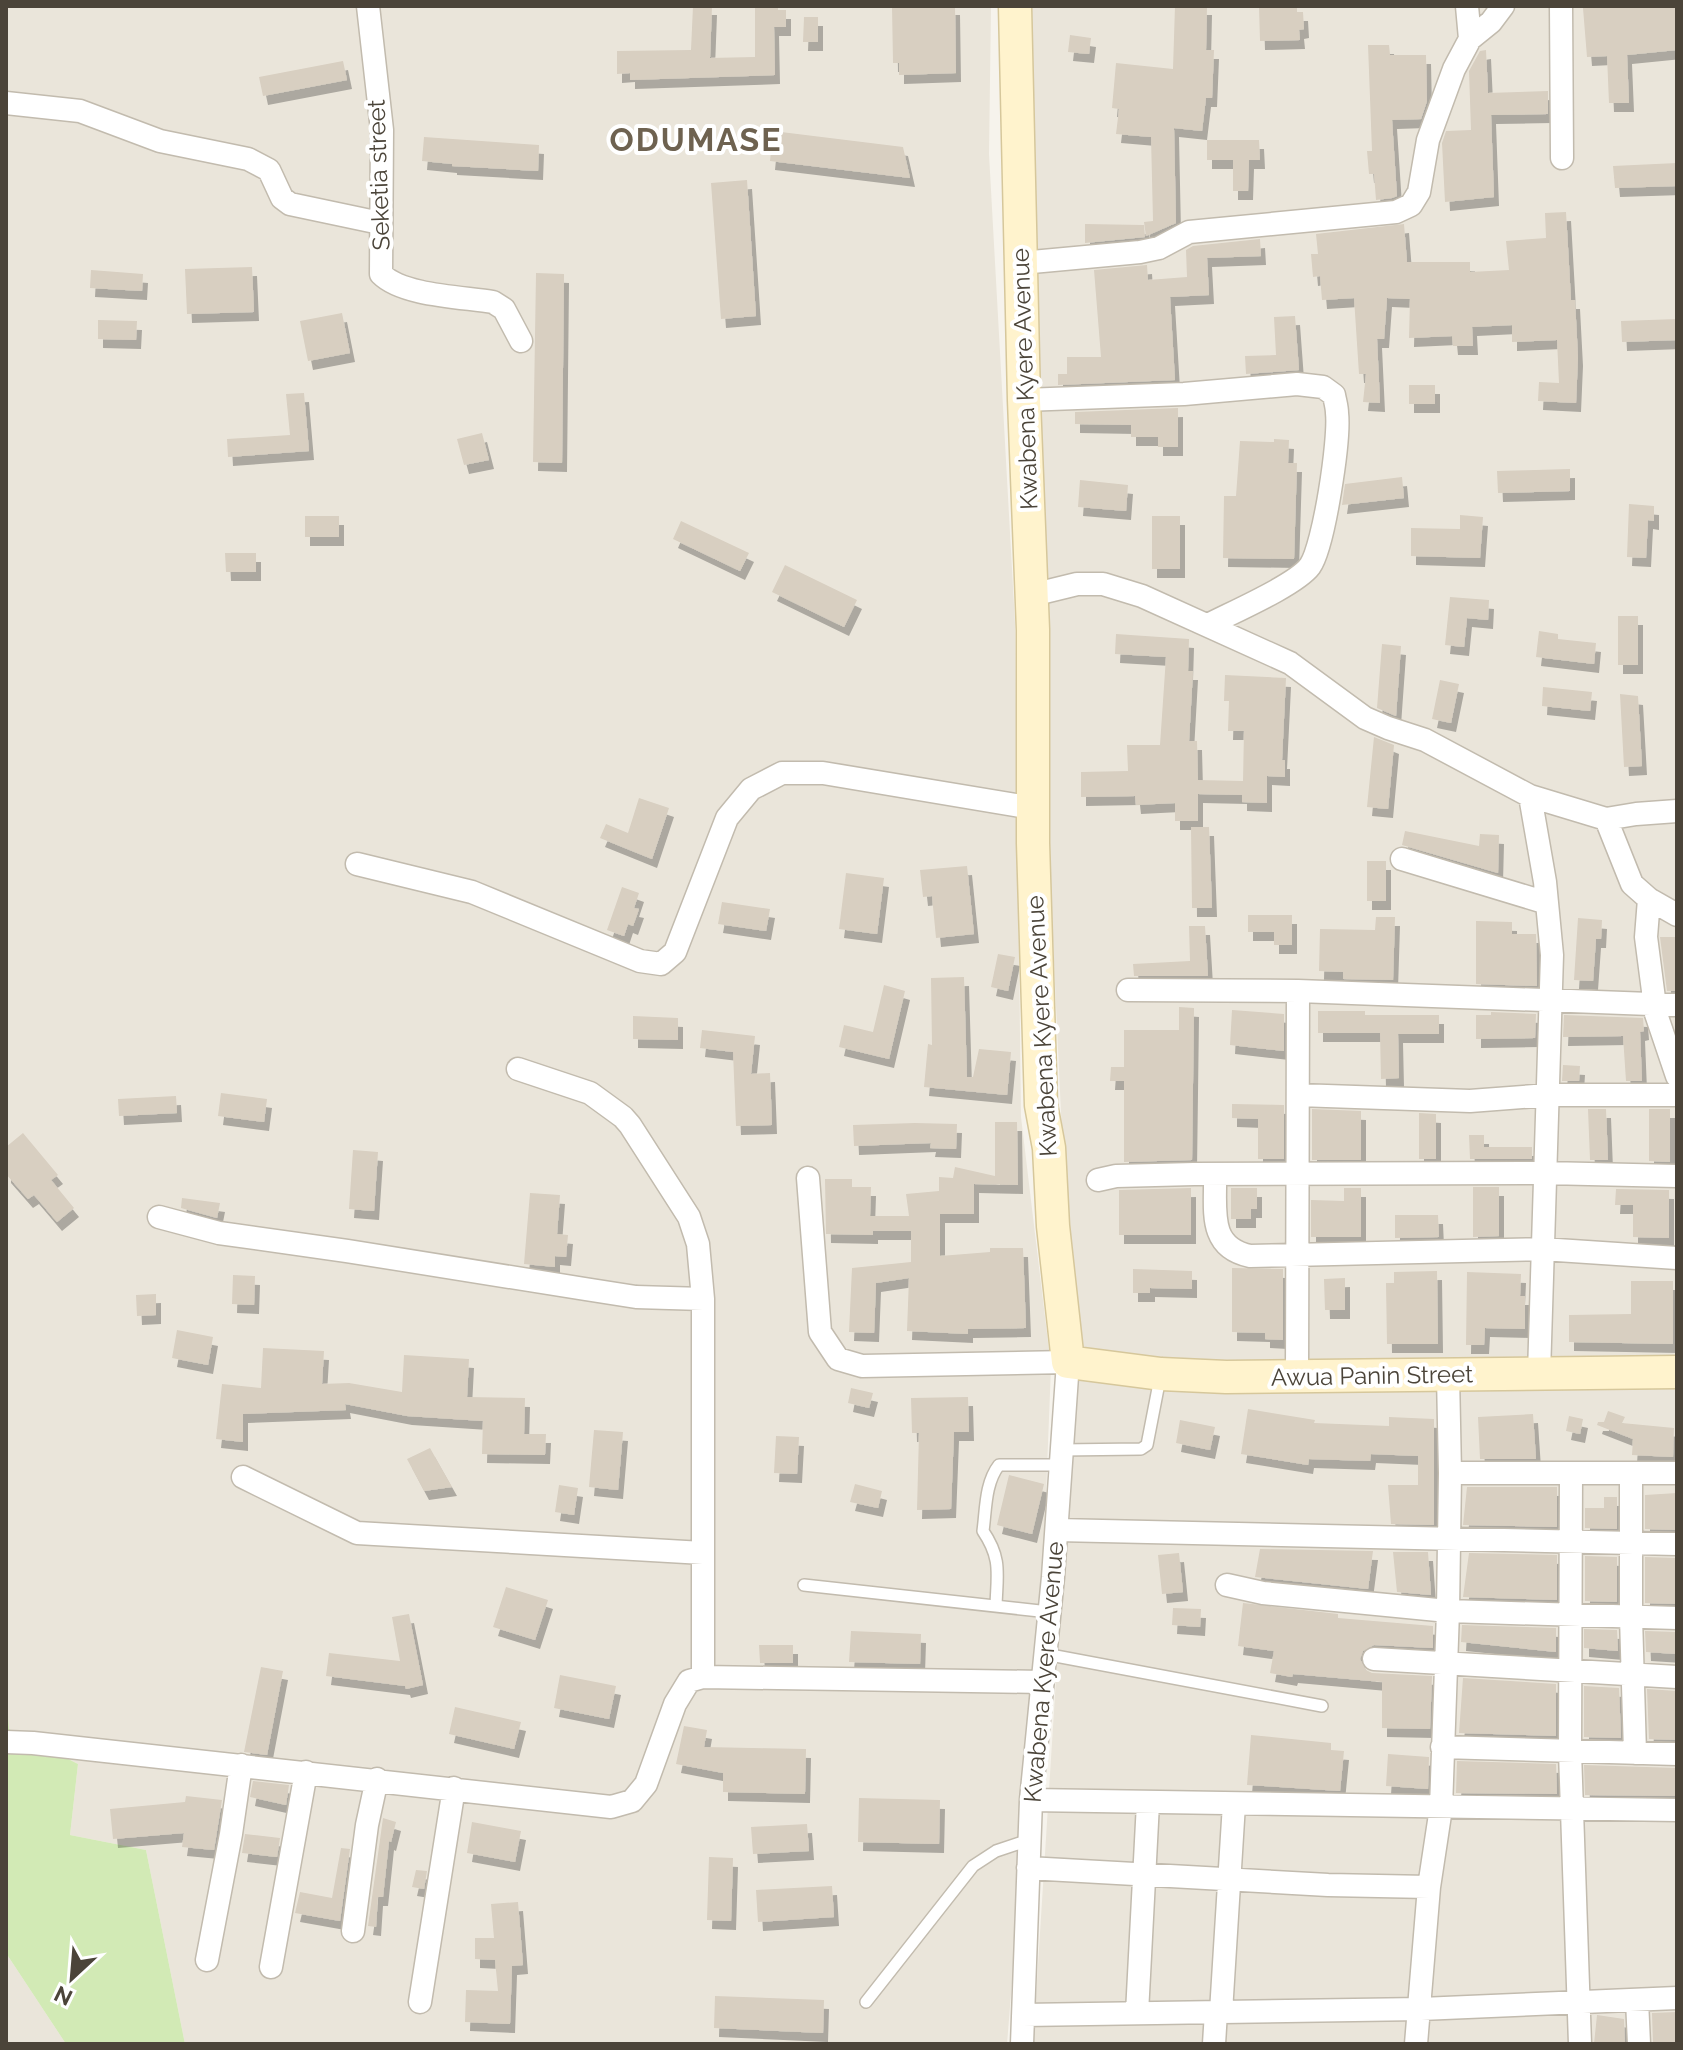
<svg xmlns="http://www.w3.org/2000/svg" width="1683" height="2050" viewBox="0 0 1683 2050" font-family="Raleway,sans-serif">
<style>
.residential{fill:#eae5da}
.green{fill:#d2eab5}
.building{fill:#d8cfc1;filter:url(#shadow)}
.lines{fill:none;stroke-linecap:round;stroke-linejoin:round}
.lane-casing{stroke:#c2bbae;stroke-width:14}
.street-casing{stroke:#c2bbae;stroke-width:25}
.secondary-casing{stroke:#d6c79b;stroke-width:35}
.lane{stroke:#fff;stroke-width:11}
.street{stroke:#fff;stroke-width:22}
.secondary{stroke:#fff3cd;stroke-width:32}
.labels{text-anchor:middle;stroke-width:8;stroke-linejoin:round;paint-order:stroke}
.street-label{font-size:24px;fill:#4b4439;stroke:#fff}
.district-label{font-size:32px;font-weight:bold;letter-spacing:2px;fill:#6e6250;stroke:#fff}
</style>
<defs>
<filter id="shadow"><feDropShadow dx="5" dy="9" stdDeviation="0" flood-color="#0004"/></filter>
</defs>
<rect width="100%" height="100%" fill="#f6f3ec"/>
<path class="residential" d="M6,6H991L989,154L1015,623L1021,1117L1051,1367L1041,1623L1007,2044H185L146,1850L70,1835L78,1764L9,1729L6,1691Z
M1023,6H1677V2044H1033L1074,1394L1049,854Z
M6,1953L66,2044H6Z"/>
<path class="green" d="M6,1691L9,1729L78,1764L70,1835L146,1850L185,2044H66L6,1953Z"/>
<path class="building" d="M693,6H712L710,58L755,57V6H778V10H786V27H774L775,75L630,80V73L617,74V51L691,50Z
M892,6H955L956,73L899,75V63H893Z
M1175,6H1207L1206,50H1214L1212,98H1206L1202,131L1174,128L1176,223L1146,236L1144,222L1153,221L1151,137L1116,134L1119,109L1112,108L1116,63L1173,69Z
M1259,6H1297V12H1303L1304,29L1299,30L1300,40L1260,41Z
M1610,6H1677V50L1627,55L1629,103H1609L1607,56L1587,57L1583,8Z
M804,17H818V42H803Z
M1070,35L1091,38L1089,54L1068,52Z
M1368,45H1389L1390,55H1426L1427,101L1421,119L1392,120L1397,196L1392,198L1376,200L1374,174H1369L1367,151H1372Z
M1486,50L1488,93L1548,91V114L1491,115L1494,197L1445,202L1442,143L1446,131L1471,130L1469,71L1480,51Z
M343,61L347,80L263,96L259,77Z
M773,131L903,147L910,178L770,161Z
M424,137L539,145L538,171L452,166V164L422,161Z
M1207,140H1259L1260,160H1249L1248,191H1233V160H1207Z
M1677,163V186L1615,188L1613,166Z
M747,180L756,316L721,319L711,183Z
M1566,212L1571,300H1575L1578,357L1576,403L1538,401L1539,382L1559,383L1557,340L1512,342V325L1472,327L1473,346H1453L1452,336L1409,338L1410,299L1387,298L1384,339H1377L1380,403L1363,402L1366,374H1359L1354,298L1322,300L1320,276L1313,277L1311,254H1318L1316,234L1404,224L1407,262H1470V272L1509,270L1506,241L1546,238L1545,213Z
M1085,224L1144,225L1145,237L1085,243Z
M1260,239L1261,256L1207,258L1209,295L1170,297L1175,380L1058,385V374H1067V357H1101L1094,270L1147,265L1148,280L1187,277L1186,250L1193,246Z
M252,267L254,312L187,314L185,269Z
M91,270L143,274L142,291L90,288Z
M536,273L564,274L562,463L533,462Z
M342,313L350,353L308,361L300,321Z
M1295,316L1299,370L1246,374L1245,356L1276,355L1274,317Z
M1677,319V340L1622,342L1621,321Z
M98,320L137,321L136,340L98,339Z
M1409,385H1435V404H1409Z
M304,393L309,451L228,457L227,439L290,435L286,394Z
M1178,408V447H1158V437H1131V425L1075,424V412Z
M482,433L489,460L464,465L457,439Z
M1274,439L1289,440L1288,463H1297L1294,559L1223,558L1224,496H1236L1240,441L1274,442Z
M1570,469V491L1498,493L1497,471Z
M1402,477L1404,498L1342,505L1345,484Z
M1080,480L1128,485L1126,511L1078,507Z
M1629,504L1654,506V521L1648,520L1646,558L1627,557Z
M1460,515L1483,517L1480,558L1411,556V528L1460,529Z
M305,516H339V537H305Z
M1152,516H1180V569H1152Z
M681,521L749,553L740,571L673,539Z
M225,553H256V572H226Z
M785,565L857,600L844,627L772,592Z
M1450,597L1489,600L1488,620L1467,618L1464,647L1445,645Z
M1618,616H1638V665H1618Z
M1539,631L1558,634V639L1596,643L1594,664L1536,657Z
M1116,634L1189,639L1188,671H1193L1189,741H1197L1198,780L1243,781L1244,731H1228L1229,701H1224L1225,675L1286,678L1282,760H1285V777L1267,776V803L1242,802V795L1198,794V821H1175V803L1136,805L1135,796L1081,797V772L1128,771L1127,745H1160L1166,657L1115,654Z
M1382,644L1401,646L1396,716L1377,708Z
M1440,680L1459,684L1451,723L1432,719Z
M1543,687L1592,692L1590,711L1542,706Z
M1620,694L1638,696L1642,766L1624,767Z
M1374,737L1394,745L1388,809L1367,807Z
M639,798L669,808L652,859L600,838L606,824L628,833Z
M1191,827H1209L1212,908H1192Z
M1405,831L1479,846L1480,834L1499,835L1498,873L1402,845Z
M1367,861H1386V901H1367Z
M967,866L974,934L936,938L932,896L923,897L920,870Z
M846,873L884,878L877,934L839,929Z
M622,887L639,893L634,908L639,909L633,926L628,924L624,936L607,930Z
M722,902L770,909L766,931L718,924Z
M1248,915H1292V945H1274V932H1248Z
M1376,917H1395L1393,980L1343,979V972L1319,971L1320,929L1375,930Z
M1578,918L1602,920L1601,939H1596L1593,981L1574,980Z
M1476,921L1512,922V934H1536L1537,986L1476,984Z
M1189,926H1205L1208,976H1134L1133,964L1190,961Z
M1660,937H1677V991H1667Z
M998,954L1015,957L1008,991L991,987Z
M964,977L967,1077H973L979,1049L1011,1052L1007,1095L924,1087L928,1044L932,1045L931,978Z
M884,985L905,991L889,1059L839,1047L844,1025L873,1032Z
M1179,1007L1194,1008L1192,1160L1124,1162V1081H1110L1111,1067H1124V1030H1179Z
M1232,1010L1284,1014V1051L1230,1045Z
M1318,1011H1365V1015H1439V1034H1398L1399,1078L1381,1079L1380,1033H1318Z
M1491,1012L1536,1014L1535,1038L1476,1039V1015H1491Z
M1564,1015L1643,1018L1644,1031L1640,1032L1642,1081H1626L1623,1036L1563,1037Z
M633,1016L678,1018V1040L633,1039Z
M702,1030L755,1036L751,1074L770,1073L772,1125L736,1126L733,1052L700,1048Z
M1563,1065L1580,1066L1579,1081H1562Z
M221,1093L267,1099L264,1122L218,1116Z
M176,1096L177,1113L119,1116L118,1099Z
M1232,1104L1284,1105V1159H1258V1119L1232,1118Z
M1312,1109L1361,1111V1160H1312Z
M1588,1109H1606L1608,1160H1590Z
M1649,1109H1670V1162L1649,1161Z
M1419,1113L1436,1114V1159H1419Z
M995,1122H1017L1018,1185L974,1184V1214H940V1256L990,1252V1248H1023L1026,1328L968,1329V1334L907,1331L909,1278L876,1283L874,1333L849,1332L852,1268L911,1262V1231H873V1235L826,1234L825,1179H852V1187H871L870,1216H909L906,1194L939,1191V1177L953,1178L955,1167L995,1176Z
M915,1123L957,1124L956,1149L930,1148L931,1143L854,1146L853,1125Z
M23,1133L58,1175L51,1180L74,1208L57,1222L34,1195L28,1199L6,1174V1147Z
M1469,1135H1484V1147H1532V1159H1470Z
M353,1150L378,1152L374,1211L349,1209Z
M1473,1187H1499V1236L1473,1237Z
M1191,1188V1235H1119V1190Z
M1231,1188H1257V1209H1251V1219H1231Z
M1344,1188H1361V1237H1311V1200L1344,1201Z
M1616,1189L1669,1190V1238L1633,1237V1205H1615Z
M530,1193L560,1195L557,1234L568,1235L566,1257L555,1256V1267L524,1264Z
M182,1198L220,1203L217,1218L181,1208Z
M1395,1215H1438L1439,1237L1395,1238Z
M1232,1268L1283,1269V1340L1265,1339V1333L1232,1332Z
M1133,1269L1192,1271V1289L1150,1288V1293H1133Z
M1437,1271L1438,1344H1387L1386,1283H1394V1272Z
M1467,1272L1521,1274L1520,1296H1525V1329L1485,1328L1484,1345H1466Z
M233,1275L255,1276L254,1305L232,1304Z
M1345,1278V1310H1325L1324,1279Z
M1631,1281H1673V1344L1569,1342V1315L1631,1314Z
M156,1294V1315L137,1316L136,1295Z
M177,1330L213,1337L208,1365L172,1358Z
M263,1348L324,1351L322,1384L349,1383L402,1392L404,1355L469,1359L467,1397L525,1398L524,1434H546L545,1455L482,1454L483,1421L407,1416L345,1404L346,1410L243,1414V1442L216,1439L222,1384L261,1388Z
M851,1388L873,1393L869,1408L848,1403Z
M968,1397L969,1432H954L951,1509L917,1510L919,1433H912L911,1398Z
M1248,1409L1315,1420L1314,1423L1389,1426V1417L1434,1419V1525L1391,1524L1388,1485H1418V1456L1371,1454L1370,1461L1309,1459L1308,1465L1241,1454Z
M1608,1411L1625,1417L1622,1423L1674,1428L1673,1457L1632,1455L1633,1439L1597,1425L1598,1422H1604Z
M1533,1414L1536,1459H1480L1478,1417Z
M1569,1416L1583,1419L1580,1434L1566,1431Z
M1180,1420L1215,1427L1210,1450L1176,1443Z
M594,1430L623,1432L618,1490L589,1487Z
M776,1436L799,1437L797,1474L774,1473Z
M430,1448L452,1487L424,1491L407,1459Z
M1009,1475L1044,1484L1032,1534L997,1525Z
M855,1484L882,1491L878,1508L850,1502Z
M559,1485L578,1488L574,1515L555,1512Z
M1467,1487H1557V1527L1463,1525Z
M1677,1493L1676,1530L1645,1529V1495Z
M1604,1497H1617V1529L1585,1528V1508H1604Z
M1260,1549L1373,1551L1368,1589L1255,1577Z
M1393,1552H1428L1431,1595L1397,1592Z
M1179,1553L1183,1592L1162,1594L1158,1555Z
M1469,1553L1557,1555V1600L1463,1597Z
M1585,1556L1617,1557V1602L1585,1601Z
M1645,1557L1677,1558V1604L1645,1603Z
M506,1587L548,1600L535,1640L493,1627Z
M1243,1603L1338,1614V1618L1433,1626V1648L1374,1645L1363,1651L1360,1659L1366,1670L1372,1673L1432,1676L1430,1729L1382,1728V1682L1293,1674L1292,1677L1270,1673L1274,1651L1238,1646Z
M1173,1608L1201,1609L1200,1627L1172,1625Z
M409,1614L423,1685L406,1689L405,1686L326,1676L329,1653L400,1661L392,1617Z
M1462,1625L1556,1628V1652L1461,1642Z
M1584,1629L1617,1630L1618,1651L1584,1648Z
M851,1631L921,1634L920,1664L849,1662Z
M1645,1631L1677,1632V1654L1646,1652Z
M759,1645H793V1663H760Z
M261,1667L283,1671L267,1755L244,1752Z
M560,1675L616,1686L609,1719L554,1708Z
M1463,1678L1556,1684V1736L1459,1733Z
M1584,1686L1619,1688L1621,1738L1584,1737Z
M1647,1689L1677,1691V1740L1649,1739Z
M455,1707L521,1722L514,1749L449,1734Z
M684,1726L707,1730L704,1747L806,1749L805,1794L723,1792V1773L676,1764Z
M1251,1735L1331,1743V1750L1344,1751L1340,1791L1247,1785Z
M1388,1754L1429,1757L1428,1789L1386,1786Z
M1457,1761L1556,1764L1557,1794L1456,1793Z
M1584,1765L1677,1768V1796L1585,1795Z
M253,1781L289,1785L286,1805L250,1797Z
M186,1796L222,1800L214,1850L182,1847L184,1833L113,1839L110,1809L185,1802Z
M859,1798L940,1800L939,1844L858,1842Z
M383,1818L396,1822L391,1842L389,1841L383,1897H378L376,1927L368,1926Z
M472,1822L521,1831L515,1862L467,1853Z
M807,1824L809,1851L753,1854L751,1827Z
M245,1834L280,1838L277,1857L242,1853Z
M341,1848L350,1849L340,1921L295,1913L300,1892L332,1898Z
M709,1857L733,1858L731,1921L707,1920Z
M416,1870L427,1871L424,1889L412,1887Z
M832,1886L834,1917L758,1922L756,1890Z
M518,1902L523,1965L512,1966L510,2024L465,2022L466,1990L498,1991L495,1960L475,1959V1938H494L491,1904Z
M715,1996L824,2000L823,2033L714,2028Z
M1677,2012V2044H1653L1652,2013Z
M1597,2015L1624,2019L1625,2044H1594Z"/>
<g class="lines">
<g class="lane-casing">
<path id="lane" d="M1061,1450L1141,1449L1147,1445L1160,1378
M804,1585L1049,1612
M996,1606C997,1574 1002,1559 983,1531C986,1509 985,1483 999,1465H1061
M1045,1654L1322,1706
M866,2002L973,1866L996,1851L1029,1840"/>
</g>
<g class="street-casing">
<path id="street" d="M368,6L382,130L381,274C403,296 463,297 493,302L504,309L521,341
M1467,6L1470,39
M1561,6L1562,158
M6,103L80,111L160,141L248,159L269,170L282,198L290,204L380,223
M1021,263L1140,252L1159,248L1189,232L1396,212L1411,205L1419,192L1428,140L1454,69L1470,39L1491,22L1503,6
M1024,400L1184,394L1297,384L1323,387L1334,395C1335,401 1337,407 1337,413C1340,439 1324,546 1310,566C1296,585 1231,613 1208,625
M1032,595L1077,584H1103L1142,596L1290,663L1365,718L1388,728L1425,740L1530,796L1606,819L1636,814L1677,811
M1530,796L1545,882L1552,955L1539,1374
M1606,819L1632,884L1649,899L1677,915
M1402,859L1547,903
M357,864L472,892L640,961L661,964L675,952L727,818L751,789L782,773H823L1033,808
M1649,899L1646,937L1656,1014L1677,1076
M1128,990L1298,991L1677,1005
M518,1069L590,1093L623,1117L630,1125L689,1217L698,1244L703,1299V1677
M1298,1095L1470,1101L1548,1095H1677
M1215,1174C1216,1209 1207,1247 1250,1256L1542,1249L1677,1258
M808,1178L820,1332L838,1359L862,1366L1068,1362L1053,1577L1031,1800L1022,2044
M1098,1180L1116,1176L1194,1174L1545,1173L1677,1176
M159,1217L219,1233L347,1251L585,1289L636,1297L703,1299
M1297,1376L1298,991
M1450,1473H1677
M1571,1473L1570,1752L1580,2044
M1631,1473V1617L1635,1753
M243,1477L357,1533L703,1553
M1057,1530L1677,1544
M1227,1585L1263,1593L1448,1611L1677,1618
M1374,1659L1677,1677
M6,1742L33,1743L611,1807L632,1801L646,1784L675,1704L689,1681L703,1677L1042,1682
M1442,1747L1677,1754
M1031,1800L1677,1810
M1028,1868L1328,1885L1429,1887
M353,1931L367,1825L377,1779
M207,1960L231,1834L241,1765
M271,1967L306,1772
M1637,2000L1639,2044
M420,2002L454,1788
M1221,2012L1234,1804
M1137,2013L1148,1803
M1023,2015L1421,2009L1677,1998
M1214,2044L1216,2012
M1416,2044L1429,1887L1441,1808L1448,1611L1450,1473L1448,1375"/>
</g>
<g class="secondary-casing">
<path id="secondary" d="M1015,6L1024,400L1033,630V843L1041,1105L1049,1148L1053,1226L1068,1362L1161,1374L1226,1377L1677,1372"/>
</g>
<use href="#lane" class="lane"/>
<use href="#street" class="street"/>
<use href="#secondary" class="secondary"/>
</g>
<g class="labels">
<g class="street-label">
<text transform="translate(379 175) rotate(-92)" y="8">Seketia street</text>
<text transform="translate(1025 379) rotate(-92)" y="8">Kwabena Kyere Avenue</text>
<text transform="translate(1042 1026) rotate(-93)" y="8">Kwabena Kyere Avenue</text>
<text transform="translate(1372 1376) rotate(-1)" y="8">Awua Panin Street</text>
<text transform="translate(1044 1672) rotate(-85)" y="8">Kwabena Kyere Avenue</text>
</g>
<g class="district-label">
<text x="696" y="151">ODUMASE</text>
</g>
</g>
<rect width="1683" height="2050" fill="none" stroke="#4b4439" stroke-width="16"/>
<g transform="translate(72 1978) rotate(206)" stroke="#ffffff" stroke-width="6" paint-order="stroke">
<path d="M0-6L14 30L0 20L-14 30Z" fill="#4b4439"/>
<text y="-12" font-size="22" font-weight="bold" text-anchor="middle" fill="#4b4439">N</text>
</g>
</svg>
